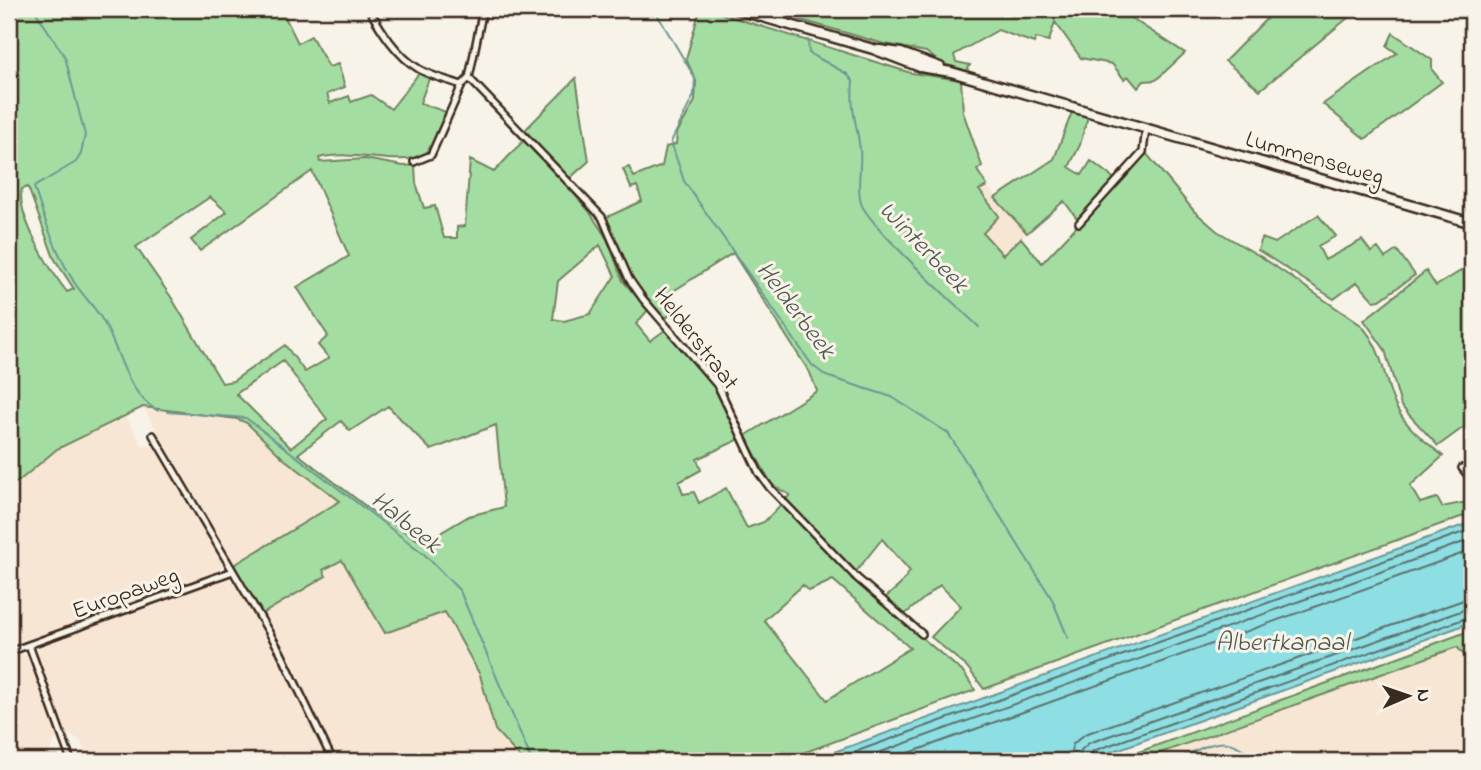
<svg xmlns="http://www.w3.org/2000/svg" width="1481" height="770" viewBox="0 0 1481 770" font-family="'Indie Flower',sans-serif">
<style>
.built{fill:#f8e6d5}
.green{fill:#a4dda2;stroke:#708460;stroke-width:2;fill-rule:evenodd}
.water{fill:#8ddfe4;stroke:#6c9795;stroke-width:2}
.lines{fill:none;stroke-linecap:round;stroke-linejoin:round}
.shore{stroke:#5c726d;stroke-width:2}
.stream{stroke:#6c9795;stroke-width:2}
.street-casing{stroke:#3b2a1e;stroke-width:10}
.secondary-casing{stroke:#3b2a1e;stroke-width:13}
.street{stroke:#f7f3e8;stroke-width:5}
.secondary{stroke:#f7f3e8;stroke-width:8}
.labels{text-anchor:middle;stroke-width:6;stroke-linejoin:round;paint-order:stroke}
.street-label{font-size:24px;fill:#3b2a1e;stroke:#f7f3e8}
.water-label{font-size:26px;font-style:italic;fill:#505750;stroke:#f7f3e8}
</style>
<rect width="100%" height="100%" fill="#f7f3e8"/>
<filter id="ink" filterUnits="userSpaceOnUse"><feTurbulence type="fractalNoise" baseFrequency=".0143" numOctaves="2"/><feDisplacementMap in="SourceGraphic" scale="14" xChannelSelector="R" yChannelSelector="G"/><feConvolveMatrix kernelMatrix="1 2 1 2 8 2 1 2 1" color-interpolation-filters="sRGB"/></filter>
<g filter="url(#ink)">
<path class="built" d="M987,186L1027,233L1003,255L983,233L987,202L979,190Z
M143,407L150,410L238,419L247,423L284,459L340,501L234,565Z
M126,417L142,445L158,447L222,558V567L213,575L9,649V486L19,481L57,449Z
M342,559L385,633L445,611L480,675L495,730L523,761H337L301,683L262,614L326,576L323,571Z
M227,578L237,584L282,662L329,761H88L81,741L64,732L36,656L39,646Z
M1457,646L1472,664V761H1138Z
M21,652L30,659L58,734L50,752L53,761H9V656Z"/>
<path class="green" d="M9,9H281L298,43L311,36L329,67L338,64L345,87L327,94L330,103L349,96L351,102L371,95L391,109L420,72L430,76L420,103L449,113L426,155C395,167 356,149 319,158L320,162L365,159L403,166L415,165L416,183L424,208L435,206L444,238H457V227L465,226L470,160L494,172L526,138L589,211L607,239L623,281L648,310L636,324L650,341L665,330L710,379L740,439L697,459L701,470L679,482L683,494L694,492L699,503L726,488L747,528L764,522L790,495L772,485L745,436L817,391L810,373L733,253L664,297L673,312L665,319L635,283L605,218L642,201L637,186L631,188L623,169L629,167L634,177L662,166L666,147L676,144L677,133L695,101L696,81L686,59L700,9H715L725,15L911,73L961,80L963,112L982,166L977,170L987,186L979,190L999,216L983,233L1003,255L1021,238L1042,263L1146,153L1194,211L1217,231L1263,258L1361,325C1386,353 1382,379 1397,409C1408,429 1426,442 1443,456L1410,486L1420,503L1437,498L1442,507L1472,501V513L984,689L967,667L931,637L961,606L940,585L904,615L885,598L900,585L910,571L882,539L851,578L964,673L975,690L781,761H523L495,730L480,675L445,612L385,633L342,560L323,570L326,576L262,614L234,565L340,501L284,459L247,423L237,419L143,407L57,449L19,481L9,486ZM312,171L349,256L297,287L328,336L318,345L329,358L305,372L285,345L233,381L222,383L171,297L136,247L210,197L227,212L191,240L200,251ZM28,187L54,258L74,289L67,292C52,273 15,214 22,189ZM600,245L615,276L590,314L564,321L553,319L558,281ZM283,361L327,419L291,448L236,394ZM388,406L431,450L496,425L504,507L469,516L423,543L372,511L298,454L341,421L350,431ZM833,580L910,648L827,700L764,620L803,585L809,591Z
M763,9H1134L1128,16L1185,53L1156,80L1144,81L1138,88L1128,76L1124,79L1112,64L1081,58L1055,22L1049,41L1036,38L1034,43L998,30L954,55L956,62L970,65L967,71L941,63L926,52L881,43Z
M1276,9H1347L1354,13L1260,90L1225,61Z
M1393,33L1432,60V70L1442,82L1365,139L1323,104L1397,53L1387,46Z
M576,78L589,161L569,179L525,130Z
M1072,112L1088,116L1080,145L1069,167L1082,175L1091,161L1116,180L1078,220L1064,201L1027,233L995,198L1054,159Z
M1318,215L1336,236L1318,246L1325,260L1362,240L1371,252L1378,248L1385,258L1397,250L1415,275L1380,300L1374,301L1357,282L1334,299L1258,250L1262,238L1275,243Z
M1469,266L1472,272V421L1438,446L1401,406L1385,350L1364,320L1426,271L1436,286Z
M1472,630V664L1457,647L1138,761H1114Z"/>
<path class="water" d="M1472,522V622L1429,638L1086,761H809Z"/>
<g class="lines">
<path class="shore" d="M830,761L1472,529
M856,761L1472,539
M887,761L1472,550
M1068,761L1073,744L1085,734L1472,597
M1079,761L1081,750L1089,743L1472,607
M1088,761L1093,751L1472,616"/>
<path class="stream" d="M34,9L65,57L85,135L81,154L76,162L34,187C44,220 56,252 74,282C83,296 95,307 103,321C121,352 125,392 158,411
M654,9L695,78L694,95L671,142L684,181L812,365L826,376L892,397L948,433L1052,599L1068,638
M794,9L801,20
M808,40L809,53L847,74L853,81C850,112 857,122 860,150C862,166 856,187 861,203C867,224 958,307 979,327
M167,412L246,418L424,554L460,591L532,761
M1172,761C1210,746 1224,728 1257,761"/>
<g class="street-casing">
<path id="street" d="M369,9C381,30 397,56 419,69C432,77 448,80 462,85
M469,78L602,217L629,279L643,299L718,386L759,473L770,488L857,578L922,634
M414,162L431,155L462,85L469,78L483,9
M1079,223L1143,152L1146,128
M153,435L280,651L333,761
M1462,468L1472,480
M1471,498H1472
M29,645L70,758
M9,652L233,571"/>
</g>
<g class="secondary-casing">
<path id="secondary" d="M735,9L873,49L920,67L951,72L1472,223
M879,50L901,53L940,67"/>
</g>
<use href="#street" class="street"/>
<use href="#secondary" class="secondary"/>
</g>
</g>
<g class="labels">
<g class="street-label">
<text transform="translate(1315 157) rotate(16)" y="8">Lummenseweg</text>
<text transform="translate(697 338) rotate(52)" y="8">Helderstraat</text>
<text transform="translate(125 592) rotate(-20)" y="8">Europaweg</text>
</g>
<g class="water-label">
<text transform="translate(925 246) rotate(46)" y="9">Winterbeek</text>
<text transform="translate(797 309) rotate(53)" y="9">Helderbeek</text>
<text transform="translate(407 521) rotate(39)" y="9">Halbeek</text>
<text x="1282" y="650">Albertkanaal</text>
</g>
</g>
<rect width="1481" height="770" fill="none" stroke="#f7f3e8" stroke-width="35"/>
<rect x="18" y="18" width="1446" height="735" fill="none" stroke="#3b2a1e" stroke-width="2.5" filter="url(#ink)"/>
<g transform="translate(1408 696) rotate(88)" stroke="#f7f3e8" stroke-width="5" paint-order="stroke">
<path d="M0-5L12 26L0 18L-12 26Z" fill="#3b2a1e"/>
<text y="-10" font-size="19" font-weight="bold" text-anchor="middle" fill="#3b2a1e">N</text>
</g>
</svg>
